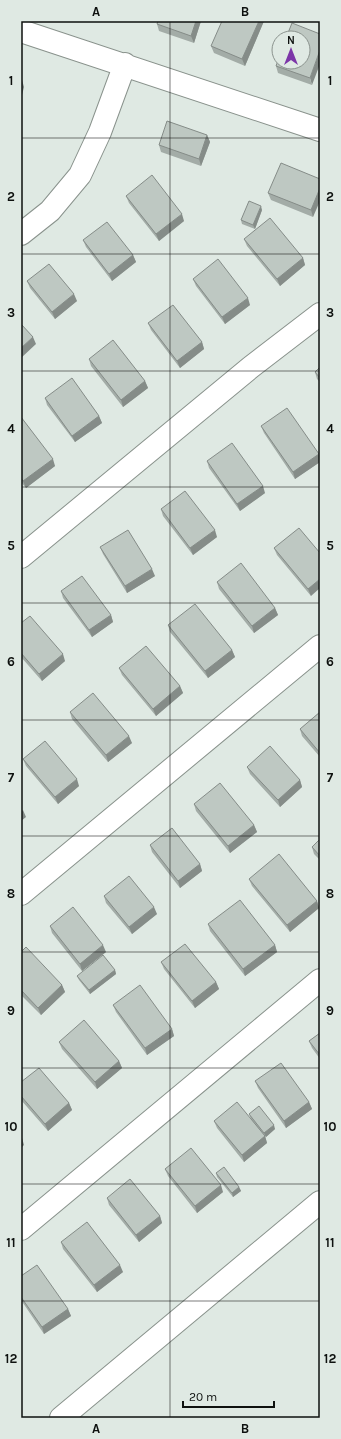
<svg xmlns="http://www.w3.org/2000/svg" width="341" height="1439" viewBox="0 0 341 1439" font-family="Karla,sans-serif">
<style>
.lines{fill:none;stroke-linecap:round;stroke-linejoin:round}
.minor-casing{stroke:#89928c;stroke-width:24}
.minor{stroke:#fff;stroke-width:22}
.wall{fill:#a3aca7}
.shaded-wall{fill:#858c88}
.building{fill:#bec8c2;stroke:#858c88}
.grid{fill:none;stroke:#0e110f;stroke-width:1;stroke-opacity:0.55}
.neatline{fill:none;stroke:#0e110f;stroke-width:1.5}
.grid-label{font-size:13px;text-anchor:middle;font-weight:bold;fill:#0e110f}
</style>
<rect width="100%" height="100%" fill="#dfe9e3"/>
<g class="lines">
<g class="minor-casing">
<path id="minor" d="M21,31L320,130
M21,234L50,211L80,175L100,132L125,64
M21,557L251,367L320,314
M21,894L320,646
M21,1229L320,980
M61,1418L320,1202"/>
</g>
<use href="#minor" class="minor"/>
</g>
<path class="wall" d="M201,21L194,43L159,31L157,24Z
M264,21L245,66L214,53L211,46Z
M292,23L312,85L278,73L276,66Z
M207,135L210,142L201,166L161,152L159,145Z
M320,179L313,217L271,200L268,193Z
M126,196L184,221L159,241L129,203Z
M262,210L255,229L242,224L241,220Z
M244,239L303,258L305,265L280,286L247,246Z
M83,240L133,255L136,262L112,281L86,247Z
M193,279L250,305L225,324L196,286Z
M27,281L77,301L55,319L30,288Z
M148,323L202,342L204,349L180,368L151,330Z
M89,359L145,381L148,388L123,407L91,366Z
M320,367V382L317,379L315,372Z
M45,398L99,416L102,423L75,442L47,405Z
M21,417L55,466L26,488L21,482Z
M261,426L320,456V462L295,479L264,433Z
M207,461L265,493L240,511L209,468Z
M161,509L217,537L193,555L163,516Z
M100,547L155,576L127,593L103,554Z
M274,548L320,553L311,596L277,555Z
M217,582L275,608L278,615L254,633L219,589Z
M61,591L111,615L113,622L92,637L63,598Z
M21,623L65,661L42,681L21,657Z
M168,625L232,650L235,657L208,678L170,632Z
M119,668L180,686L183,693L156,716L122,675Z
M70,712L132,743L108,762L72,719Z
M320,712V757L302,736L300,729Z
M23,759L79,786L58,804L26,766Z
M247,767L300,780L302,787L280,807L250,774Z
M194,804L254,825L257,832L230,853L196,811Z
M320,839V860L314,854L312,847Z
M150,845L200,864L202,871L180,888L152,852Z
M249,879L317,901L319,908L290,932L252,886Z
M104,896L157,914L132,934L106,903Z
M208,924L275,945L277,952L245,976L210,931Z
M50,926L106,952L82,971L52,933Z
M21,952L62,985L65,992L41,1015L21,995Z
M161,962L216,982L219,989L195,1008L164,969Z
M115,970L116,974L90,994L79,980L77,976Z
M113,1005L172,1029L174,1036L147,1055L116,1012Z
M320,1033V1059L312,1048L309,1041Z
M59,1042L119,1061L122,1068L97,1089L62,1049Z
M255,1081L309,1102L312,1109L286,1128L258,1088Z
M21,1082L69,1103L72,1110L48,1131L21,1100Z
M249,1114L275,1129L266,1137L265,1136L267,1143L244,1162L217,1128L214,1121L251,1119Z
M165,1169L223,1192L197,1213L168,1176Z
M216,1173L239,1187L241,1191L233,1197L217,1177Z
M107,1198L160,1216L162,1223L139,1242L109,1205Z
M61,1242L123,1272L97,1292L63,1249Z
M21,1276L68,1309L71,1316L44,1334L21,1300Z"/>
<path class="shaded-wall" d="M196,21H201L194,43L191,36Z
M259,21H264L245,66L242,59Z
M320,50V64L312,85L310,78Z
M22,80L24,87L21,99V83Z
M207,135L210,142L201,166L199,159Z
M320,188V201L313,217L311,210Z
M261,206L262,210L255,229L253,225Z
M182,214L184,221L159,241L156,234Z
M133,255L136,262L112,281L109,274Z
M303,258L305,265L280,286L277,279Z
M74,294L77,301L55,319L52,312Z
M248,298L250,305L225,324L222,317Z
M33,337L36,344L21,358V348Z
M202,342L204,349L180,368L177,361Z
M145,381L148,388L123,407L121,400Z
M99,416L102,423L75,442L72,436Z
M319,454L320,456V462L295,479L293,472Z
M53,459L55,466L26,488L23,481Z
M263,486L265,493L240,511L237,504Z
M215,530L217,537L193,555L190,548Z
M152,569L155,576L127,593L125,586Z
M320,579V588L311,596L308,589Z
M275,608L278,615L254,633L252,626Z
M111,615L113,622L92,637L89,630Z
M232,650L235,657L208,678L205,671Z
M63,654L65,661L42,681L39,674Z
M180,686L183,693L156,716L153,709Z
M129,736L132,743L108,762L106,755Z
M77,779L79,786L58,804L55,797Z
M300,780L302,787L280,807L278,800Z
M23,810L26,817L21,821V812Z
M254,825L257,832L230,853L228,846Z
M200,864L202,871L180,888L178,881Z
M317,901L319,908L290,932L287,925Z
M154,907L157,914L132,934L129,927Z
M103,945L106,952L82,971L80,964Z
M275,945L277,952L245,976L243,969Z
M115,970L116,974L90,994L89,990Z
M216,982L219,989L195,1008L192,1001Z
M62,985L65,992L41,1015L38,1008Z
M172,1029L174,1036L147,1055L145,1048Z
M119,1061L122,1068L97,1089L95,1082Z
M309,1102L312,1109L286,1128L284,1121Z
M69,1103L72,1110L48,1131L45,1124Z
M274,1125L275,1129L266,1137L264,1133Z
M265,1136L267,1143L244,1162L242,1155Z
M21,1138H22L24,1145L21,1148Z
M221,1185L223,1192L197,1213L195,1206Z
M239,1187L241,1191L233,1197L232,1193Z
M160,1216L162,1223L139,1242L136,1235Z
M120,1265L123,1272L97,1292L94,1285Z
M68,1309L71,1316L44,1334L42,1327Z"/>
<path class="building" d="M158,21H196L191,36L157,24Z
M222,21H259L242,59L211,46Z
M292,23L320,34V50L310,78L276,66L279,58V62H303V38H286Z
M167,121L207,135L199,159L159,145Z
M281,163L320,179V188L311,210L268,193Z
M152,175L182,214L156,234L126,196Z
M249,201L261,206L253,225L241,220Z
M270,218L303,258L277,279L244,239Z
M107,222L133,255L109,274L83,240Z
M218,259L248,298L222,317L193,279Z
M49,264L74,294L52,312L27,281Z
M173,305L202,342L177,361L148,323Z
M21,324L33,337L21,348Z
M113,340L145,381L121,400L89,359Z
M320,367V378L315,372Z
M72,378L99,416L72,436L45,398Z
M287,408L319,454L293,472L261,426Z
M21,417L53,459L23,481L21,478Z
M232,443L263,486L237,504L207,461Z
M185,491L215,530L190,548L161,509Z
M299,528L320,553V579L308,589L274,548Z
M128,530L152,569L125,586L100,547Z
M241,563L275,608L252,626L217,582Z
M82,576L111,615L89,630L61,591Z
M195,604L232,650L205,671L168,625Z
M30,616L63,654L39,674L21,653V623Z
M146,646L180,686L153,709L119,668Z
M93,693L129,736L106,755L70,712Z
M320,712V753L300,729Z
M45,741L77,779L55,797L23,759Z
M270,746L300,780L278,800L247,767Z
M220,783L254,825L228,846L194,804Z
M172,828L200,864L178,881L150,845Z
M320,839V856L312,847Z
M279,854L317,901L287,925L249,879Z
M129,876L154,907L129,927L104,896Z
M240,900L275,945L243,969L208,924Z
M73,907L103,945L80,964L50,926Z
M185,944L216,982L192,1001L161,962Z
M26,947L62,985L38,1008L21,990V952Z
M103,955L115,970L89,990L77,976Z
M140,985L172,1029L145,1048L113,1005Z
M84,1020L119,1061L95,1082L59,1042Z
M320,1033V1055L309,1041Z
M281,1063L309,1102L284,1121L255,1081Z
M39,1068L69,1103L45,1124L21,1096V1082Z
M237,1102L265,1136L242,1155L214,1121Z
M259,1106L274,1125L264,1133L249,1114Z
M191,1148L221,1185L195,1206L165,1169Z
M224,1167L239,1187L232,1193L216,1173Z
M130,1179L160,1216L136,1235L107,1198Z
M87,1222L120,1265L94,1285L61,1242Z
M37,1265L68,1309L42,1327L21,1297V1276Z"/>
<path class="grid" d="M170,21V1418M21,138H320M21,254H320M21,371H320M21,487H320M21,603H320M21,720H320M21,836H320M21,952H320M21,1068H320M21,1184H320M21,1301H320"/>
<rect width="341" height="1439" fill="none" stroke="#dfe9e3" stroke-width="44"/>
<g transform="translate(291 50)"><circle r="19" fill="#dfe9e3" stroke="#8b938e"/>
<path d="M0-3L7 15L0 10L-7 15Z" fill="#7c35a8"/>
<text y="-6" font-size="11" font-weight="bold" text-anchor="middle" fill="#0e110f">N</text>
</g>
<path d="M183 1401v6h91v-6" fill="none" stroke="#0e110f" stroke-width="2"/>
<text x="189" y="1401" font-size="12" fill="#0e110f" stroke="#dfe9e3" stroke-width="3" paint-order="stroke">20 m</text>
<rect x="22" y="22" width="297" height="1395" class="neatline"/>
<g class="grid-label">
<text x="96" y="16">A</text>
<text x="245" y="16">B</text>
<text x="11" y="85">1</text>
<text x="330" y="85">1</text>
<text x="11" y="201">2</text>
<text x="330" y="201">2</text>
<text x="11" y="317">3</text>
<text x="330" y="317">3</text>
<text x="11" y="433">4</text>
<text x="330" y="433">4</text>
<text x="11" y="550">5</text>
<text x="330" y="550">5</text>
<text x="11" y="666">6</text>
<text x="330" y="666">6</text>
<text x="11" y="782">7</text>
<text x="330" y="782">7</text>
<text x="11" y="898">8</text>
<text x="330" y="898">8</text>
<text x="11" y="1015">9</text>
<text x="330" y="1015">9</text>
<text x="11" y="1131">10</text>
<text x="330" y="1131">10</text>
<text x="11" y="1247">11</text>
<text x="330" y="1247">11</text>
<text x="11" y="1363">12</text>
<text x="330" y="1363">12</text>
<text x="96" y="1433">A</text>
<text x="245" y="1433">B</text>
</g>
</svg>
